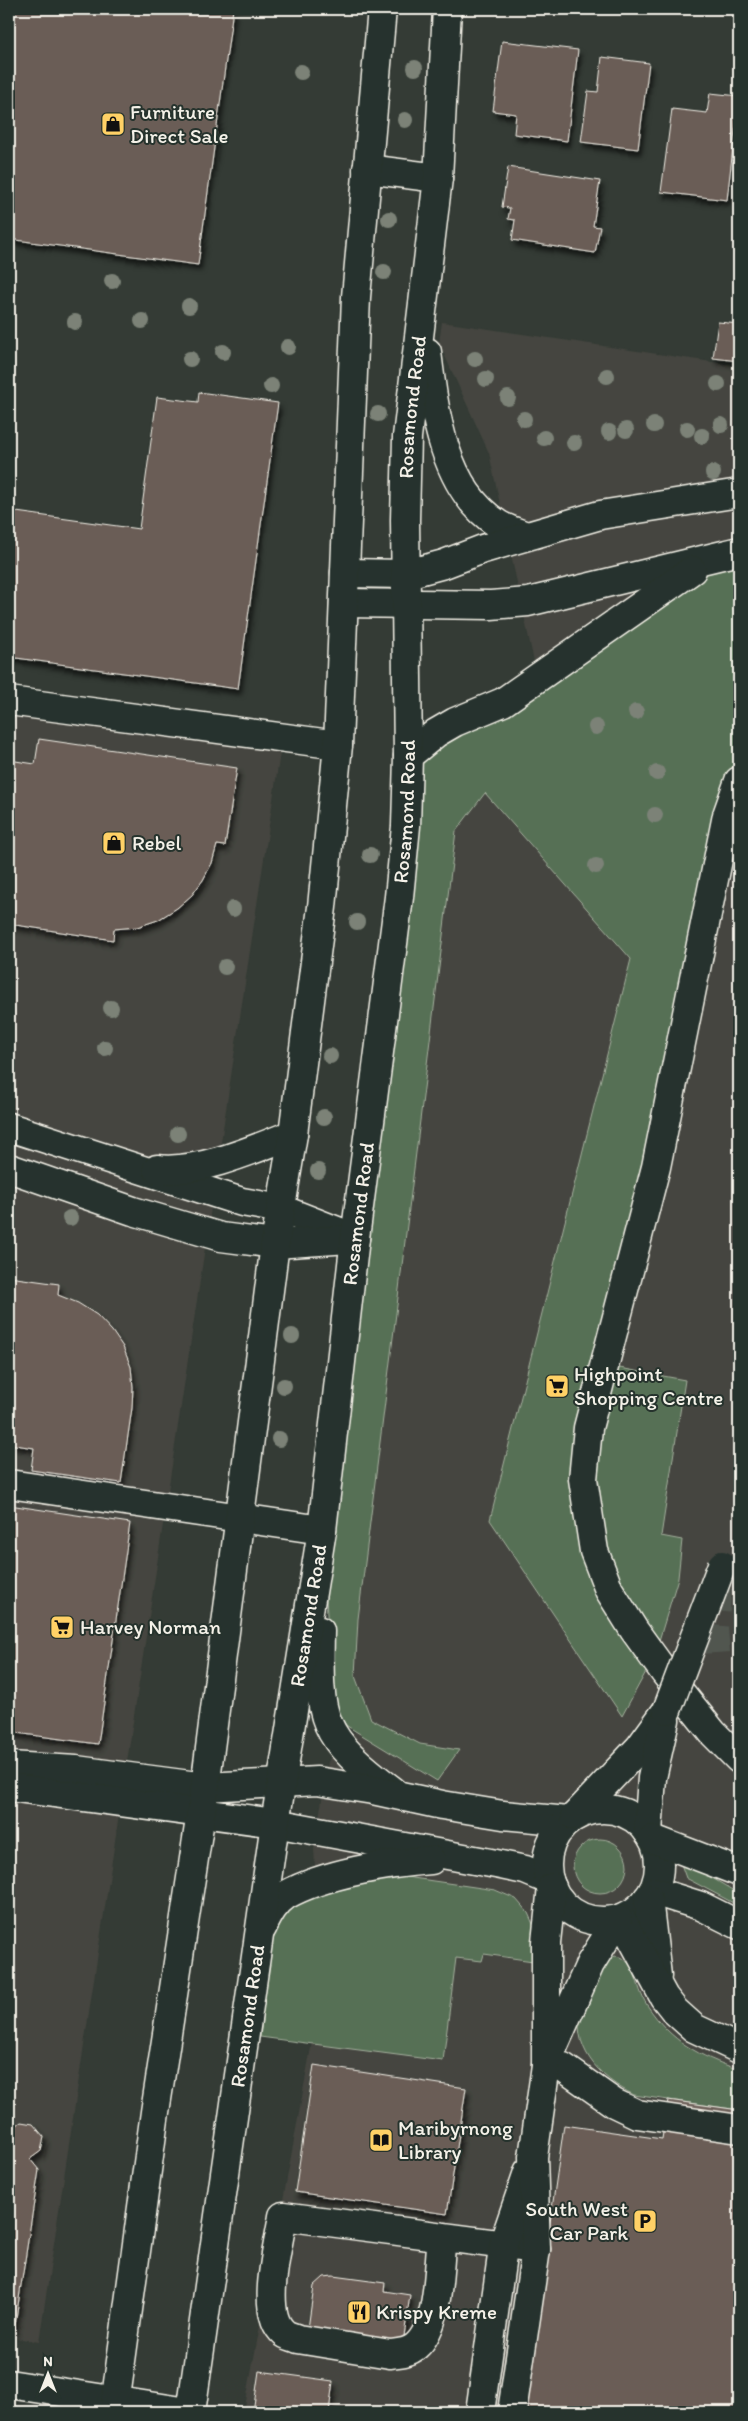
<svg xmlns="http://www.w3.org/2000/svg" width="748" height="2421" viewBox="0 0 748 2421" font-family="Itim,sans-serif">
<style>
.built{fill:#44453f}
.green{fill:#566f55;stroke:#a5b09e}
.building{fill:#6a5d57;stroke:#f4f1e8;filter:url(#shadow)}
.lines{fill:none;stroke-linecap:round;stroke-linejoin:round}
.minor-tunnel{stroke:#515650;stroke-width:28;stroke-dasharray:28 14;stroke-linecap:butt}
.minor-casing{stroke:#f4f1e8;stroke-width:31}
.minor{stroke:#26332d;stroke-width:28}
.minor-bridge-casing{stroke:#f4f1e8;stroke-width:31;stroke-linecap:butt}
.minor-bridge{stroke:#26332d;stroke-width:28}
.tree{fill:#7b8277}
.labels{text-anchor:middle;stroke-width:4;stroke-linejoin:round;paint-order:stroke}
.poi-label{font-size:21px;fill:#f4f1e8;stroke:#26332d;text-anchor:start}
.street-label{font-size:21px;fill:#f4f1e8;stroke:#26332d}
</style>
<defs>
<filter id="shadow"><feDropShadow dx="3" dy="5.5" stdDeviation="2.5" flood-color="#0009"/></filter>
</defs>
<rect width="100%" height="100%" fill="#343b35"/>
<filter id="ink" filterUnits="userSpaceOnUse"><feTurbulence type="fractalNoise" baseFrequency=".02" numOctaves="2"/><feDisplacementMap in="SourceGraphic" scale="10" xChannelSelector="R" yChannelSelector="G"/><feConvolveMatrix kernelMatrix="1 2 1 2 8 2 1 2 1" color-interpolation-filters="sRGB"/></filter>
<g filter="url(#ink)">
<path class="built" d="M442,322L739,366V2412H244L335,1917L320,1890L315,1866L314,1849L328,1762L333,1750L363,1725L346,1671L439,805L545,713L489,453L439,343Z
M9,699L282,740L39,2342L9,2337Z"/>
<path class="green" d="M739,555V781L603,1365L685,1380L661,1536L682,1540L678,1578L654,1657L622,1716L490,1520L631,959L485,793L456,831L358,1619L355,1676L371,1719L420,1744L459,1750L437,1781L347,1726L339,1715L331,1682L322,1530L408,756L670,583Z
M573 1866a27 27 0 1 1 54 0a27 27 0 1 1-54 0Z
M687,1863L739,1894V1906L686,1878L681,1864Z
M406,1877L495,1890L516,1899L528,1913L537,1933L533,1961L484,1954L482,1961L456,1958L443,2061L260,2037C264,2007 267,1945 280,1920C298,1886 371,1881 406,1877Z
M616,1956C637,1960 635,1987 647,2005C672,2043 698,2055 739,2070V2110L634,2095C599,2078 569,2046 582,2004C587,1988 600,1972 609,1958Z"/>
<path class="building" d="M9,9H233L198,265L9,239Z
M502,41L578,50L567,141L514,134L516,114L493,111Z
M602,57L649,63L638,149L581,142L588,91L598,92Z
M710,93L739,96L727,200L661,192L672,109L707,113Z
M508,167L600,181L593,226L600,227L595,253L512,240L515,220L508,219L510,208L502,207Z
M718,322L739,324V361L713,358Z
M199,392L278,403L238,689L9,657V511L139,529L157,397L198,402Z
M39,739L237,768L225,846L217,845L212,863L203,880L192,895L177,908L158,920L137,927L114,929L113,940L9,924V760L35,764Z
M9,1277L59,1284L58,1295L78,1303L97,1315L112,1331L123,1347L131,1367L133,1387L132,1408L121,1483L31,1470L34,1448L9,1444Z
M9,1505L130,1523L98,1744L9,1732Z
M314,2065L466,2088L447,2214L295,2192Z
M668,2100L739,2110V2412H523L564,2125L662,2139Z
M21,2122L33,2124L44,2137L41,2151L30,2159L39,2170L14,2331L9,2330V2131Z
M333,2276L385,2283L384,2291L410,2295L403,2343L308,2329L314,2286L324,2277Z
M259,2371L333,2381L329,2412H253Z"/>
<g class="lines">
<path class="minor-tunnel" d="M716,1653L714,1628L718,1588"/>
<g class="minor-casing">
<g id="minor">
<path d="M367,169L438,178"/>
<path d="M427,352C434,410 443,489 498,524C506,529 517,532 526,536"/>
<path d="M345,573L407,574L444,564L483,549L600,515L739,493"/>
<path d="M344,603L491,605L528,602L739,551"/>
<path d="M9,701L338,745"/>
<path d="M408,756L436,733L455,722L503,702L692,570"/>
<path d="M739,781L727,815L656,1167L588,1428L583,1479L594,1551L609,1590L634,1630L665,1673L713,1733L739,1759"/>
<path d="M9,1127L242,1202L281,1209L355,1238"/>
<path d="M9,1168L133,1211L221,1237L275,1244L349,1239"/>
<path d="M157,1169C198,1174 255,1149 293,1134"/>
<path d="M9,1484L322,1530"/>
<path d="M320,1631C318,1721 320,1736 393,1791"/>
<path d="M9,1766L76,1770L205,1787L317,1781L373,1790L442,1805L503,1815L568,1821"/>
<path d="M9,1787L275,1823L496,1864L525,1870L549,1880"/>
<circle cx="603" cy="1865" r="56"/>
<path d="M575,1816L640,1747L667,1710"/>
<path d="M648,1832L652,1778L665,1720"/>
<path d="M653,1839L739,1872"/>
<path d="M653,1891L701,1906L739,1925"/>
<path d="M648,1898L657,1976"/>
<path d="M621,1918L664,1997L675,2011L694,2028L739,2049"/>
<path d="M262,1928C268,1916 274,1903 286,1895C323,1874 389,1863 431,1860"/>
<path d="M551,2052L590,1964L618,1919"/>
<path d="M546,2065L563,2067L614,2103L637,2114L739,2129"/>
<path d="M442,2237C438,2268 440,2325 416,2346C408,2353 399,2353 390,2354L298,2339C294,2337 287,2336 284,2333C259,2313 279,2244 283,2216L536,2249"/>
<path d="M9,2384L188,2412"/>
<path d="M114,2412L155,2112L205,1787L275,1244L293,1134L322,907L338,745L356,297L382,9"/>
<path id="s1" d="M191,2412L275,1823L322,1530L355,1238L399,897L406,826L408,756L405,520L407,437L438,178L447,9"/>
<path d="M480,2412L504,2242L528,2172"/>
<path d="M512,2412L536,2249L533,2157L546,2065V1942L552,1887"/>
</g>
</g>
<use href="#minor" class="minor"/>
<g class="minor-bridge-casing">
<path id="minor-bridge" d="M667,1710L722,1565"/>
</g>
<use href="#minor-bridge" class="minor-bridge"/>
</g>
<g class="tree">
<circle cx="415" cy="68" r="8"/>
<circle cx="301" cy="72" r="8"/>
<circle cx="405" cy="120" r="8"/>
<circle cx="389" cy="219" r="8"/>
<circle cx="384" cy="272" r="8"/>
<circle cx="112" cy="281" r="8"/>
<circle cx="189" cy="306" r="8"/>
<circle cx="142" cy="321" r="8"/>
<circle cx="75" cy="322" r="8"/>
<circle cx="288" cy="347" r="8"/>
<circle cx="223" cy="352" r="8"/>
<circle cx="190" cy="359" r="8"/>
<circle cx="475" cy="359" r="8"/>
<circle cx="607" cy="376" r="8"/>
<circle cx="486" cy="379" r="8"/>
<circle cx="718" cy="384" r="8"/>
<circle cx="271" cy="386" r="8"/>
<circle cx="508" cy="398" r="8"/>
<circle cx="378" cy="414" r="8"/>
<circle cx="524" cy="419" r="8"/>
<circle cx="654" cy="425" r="8"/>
<circle cx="721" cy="425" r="8"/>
<circle cx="687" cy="429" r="8"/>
<circle cx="626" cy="430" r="8"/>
<circle cx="609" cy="432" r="8"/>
<circle cx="702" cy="436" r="8"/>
<circle cx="544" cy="438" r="8"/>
<circle cx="574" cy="443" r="8"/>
<circle cx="713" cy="473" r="8"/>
<circle cx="636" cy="712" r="8"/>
<circle cx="596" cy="727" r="8"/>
<circle cx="657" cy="773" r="8"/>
<circle cx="655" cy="815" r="8"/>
<circle cx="370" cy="855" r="8"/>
<circle cx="596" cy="866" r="8"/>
<circle cx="233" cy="909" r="8"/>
<circle cx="357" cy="922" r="8"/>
<circle cx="225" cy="967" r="8"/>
<circle cx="111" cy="1008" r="8"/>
<circle cx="105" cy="1048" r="8"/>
<circle cx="330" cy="1056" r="8"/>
<circle cx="324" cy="1117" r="8"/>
<circle cx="178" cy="1134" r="8"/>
<circle cx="318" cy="1171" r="8"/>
<circle cx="70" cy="1218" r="8"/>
<circle cx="292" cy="1336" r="8"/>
<circle cx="284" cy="1386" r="8"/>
<circle cx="279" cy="1439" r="8"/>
</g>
</g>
<defs>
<g id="shop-square" transform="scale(1.25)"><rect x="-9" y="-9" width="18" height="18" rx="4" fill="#ffd166" stroke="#26332d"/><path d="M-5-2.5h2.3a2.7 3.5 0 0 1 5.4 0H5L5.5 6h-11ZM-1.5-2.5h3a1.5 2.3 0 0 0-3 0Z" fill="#111"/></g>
<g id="supermarket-square" transform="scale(1.25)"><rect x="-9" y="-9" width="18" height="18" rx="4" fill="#ffd166" stroke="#26332d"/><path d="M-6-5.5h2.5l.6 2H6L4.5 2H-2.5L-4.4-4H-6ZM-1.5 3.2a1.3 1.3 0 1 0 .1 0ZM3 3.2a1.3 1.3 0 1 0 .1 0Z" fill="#111"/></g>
<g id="library-square" transform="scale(1.25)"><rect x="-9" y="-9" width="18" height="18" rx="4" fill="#ffd166" stroke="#26332d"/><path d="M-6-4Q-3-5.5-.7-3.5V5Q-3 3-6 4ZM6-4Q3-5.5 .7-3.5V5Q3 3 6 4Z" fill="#111"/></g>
<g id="parking-square" transform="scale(1.25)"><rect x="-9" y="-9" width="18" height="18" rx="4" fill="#ffd166" stroke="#26332d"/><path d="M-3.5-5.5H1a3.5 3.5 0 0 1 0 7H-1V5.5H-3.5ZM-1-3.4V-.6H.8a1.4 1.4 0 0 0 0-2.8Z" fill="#111"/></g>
<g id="restaurant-square" transform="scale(1.25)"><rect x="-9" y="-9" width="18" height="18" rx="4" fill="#ffd166" stroke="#26332d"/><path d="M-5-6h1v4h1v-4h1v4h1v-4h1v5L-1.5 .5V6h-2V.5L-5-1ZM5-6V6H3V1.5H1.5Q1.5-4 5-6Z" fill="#111"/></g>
</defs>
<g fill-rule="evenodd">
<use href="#shop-square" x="113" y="124"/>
<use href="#shop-square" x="114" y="843"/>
<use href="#supermarket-square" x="557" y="1386"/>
<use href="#supermarket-square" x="62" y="1627"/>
<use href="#library-square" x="381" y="2140"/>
<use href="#parking-square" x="645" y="2221"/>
<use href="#restaurant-square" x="359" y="2312"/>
</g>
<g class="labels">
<g class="poi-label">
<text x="130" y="119">Furniture<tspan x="130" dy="24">Direct Sale</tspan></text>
<text x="132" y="850">Rebel</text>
<text x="574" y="1381">Highpoint<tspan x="574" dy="24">Shopping Centre</tspan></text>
<text x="80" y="1634">Harvey Norman</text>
<text x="398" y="2135">Maribyrnong<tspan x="398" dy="24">Library</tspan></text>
<text x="628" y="2216" text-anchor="end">South West<tspan x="628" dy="24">Car Park</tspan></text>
<text x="376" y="2319">Krispy Kreme</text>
</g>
<g class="street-label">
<text dy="7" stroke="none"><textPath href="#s1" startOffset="2020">Rosamond Road</textPath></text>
<text dy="7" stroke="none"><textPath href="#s1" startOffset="1615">Rosamond Road</textPath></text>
<text dy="7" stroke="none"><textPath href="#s1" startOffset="1210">Rosamond Road</textPath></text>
<text dy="7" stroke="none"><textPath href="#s1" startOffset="805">Rosamond Road</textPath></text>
<text dy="7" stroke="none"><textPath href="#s1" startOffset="400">Rosamond Road</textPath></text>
</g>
</g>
<rect width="748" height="2421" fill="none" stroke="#26332d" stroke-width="30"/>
<rect x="15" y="15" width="718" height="2391" fill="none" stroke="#f4f1e8" stroke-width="2" filter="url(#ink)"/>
<g transform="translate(48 2374)" stroke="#26332d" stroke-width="4" paint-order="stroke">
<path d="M0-4L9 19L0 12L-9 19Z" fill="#f4f1e8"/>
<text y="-8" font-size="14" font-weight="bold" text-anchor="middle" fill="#f4f1e8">N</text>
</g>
</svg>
